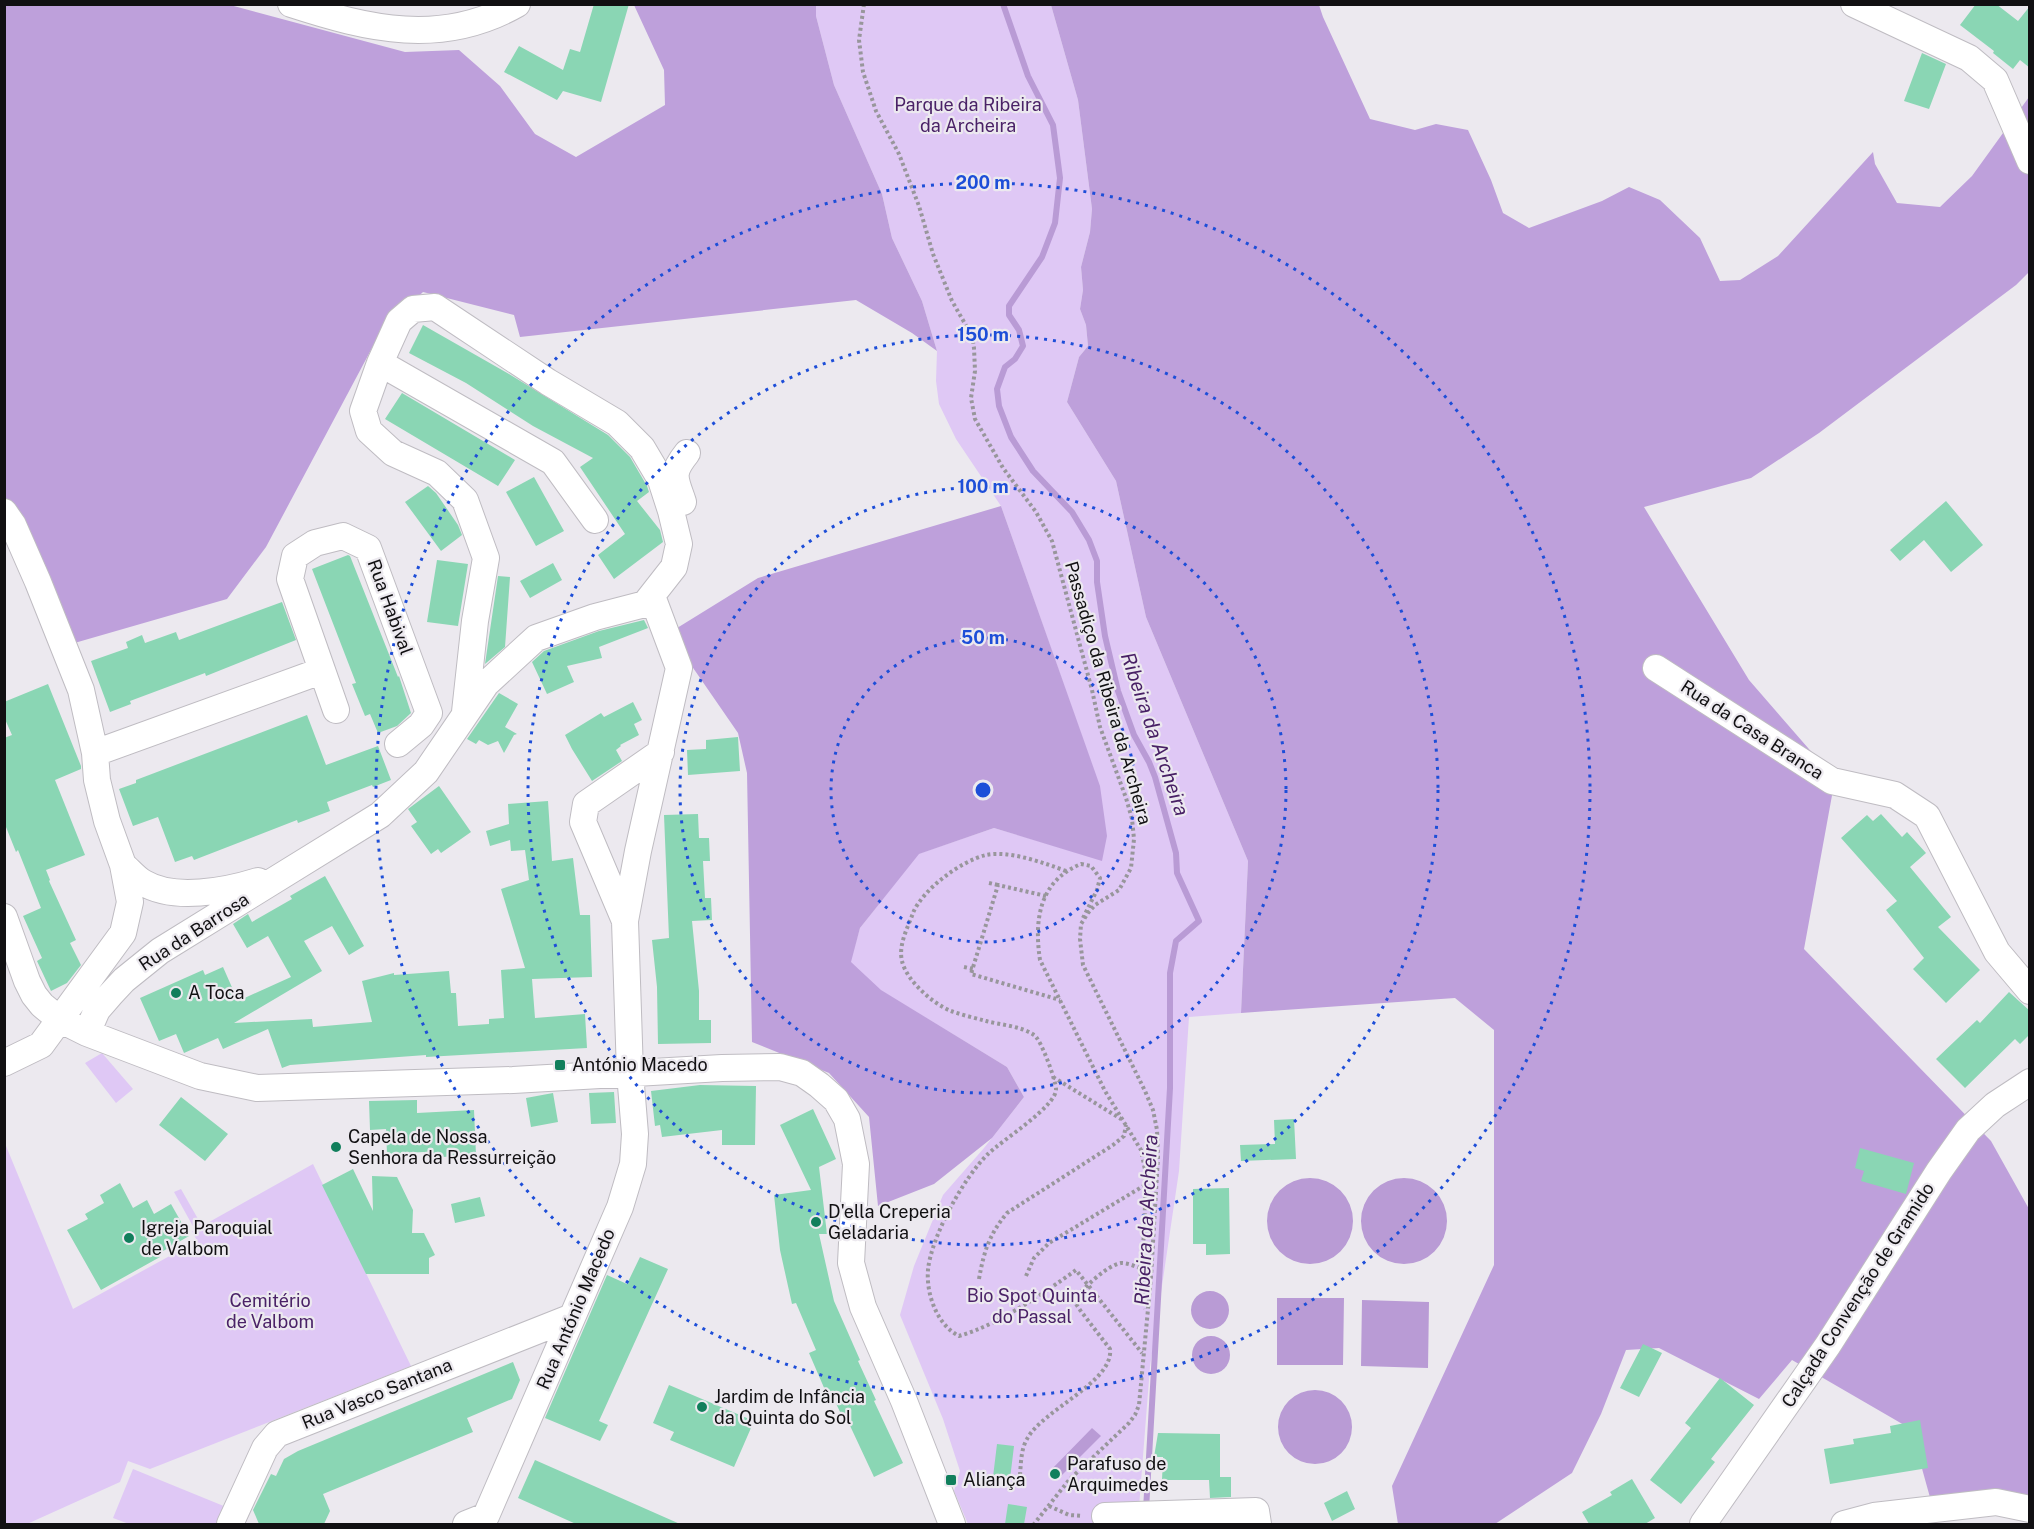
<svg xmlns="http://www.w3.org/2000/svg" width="2034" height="1529" viewBox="0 0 2034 1529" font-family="'Public Sans',sans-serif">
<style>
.green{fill:#dfc8f5}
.forest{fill:#bea0db}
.water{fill:#b99bd5}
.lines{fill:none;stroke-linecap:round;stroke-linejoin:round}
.stream{stroke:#b99bd5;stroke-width:6}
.building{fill:#8ad6b4}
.minor-casing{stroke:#bfbcc2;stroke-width:28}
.path{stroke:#98969b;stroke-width:4;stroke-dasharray:3 3;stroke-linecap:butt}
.minor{stroke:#fff;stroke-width:26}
.ring{fill:none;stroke:#1d4ed8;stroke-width:3;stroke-dasharray:3 6}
.poi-dot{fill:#117f5c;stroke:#ece9ef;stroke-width:2}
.labels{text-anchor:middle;stroke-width:4.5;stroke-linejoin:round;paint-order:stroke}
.park-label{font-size:18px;fill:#4a2267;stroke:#ece9ef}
.street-label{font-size:18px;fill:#111012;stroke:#ece9ef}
.poi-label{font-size:18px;fill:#111012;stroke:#ece9ef;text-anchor:start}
.water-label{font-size:20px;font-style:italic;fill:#482065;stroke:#ece9ef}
.centre{fill:#1d4ed8;stroke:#ece9ef;stroke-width:3}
.ring-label{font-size:18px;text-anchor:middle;font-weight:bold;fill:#1d4ed8;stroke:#ece9ef;stroke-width:4.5;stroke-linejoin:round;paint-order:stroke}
</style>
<rect width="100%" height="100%" fill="#ece9ef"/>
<path class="green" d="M816,5H1051L1078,100L1092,209L1090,232L1081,267L1083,290L1080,309L1086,325L1088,346L1079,357L1067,402L1116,481L1146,617L1248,861L1241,1013L1189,1017L1179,1171L1150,1367L1139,1507L1155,1524H968L954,1491L960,1471L943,1419L900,1315L914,1266L943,1195L984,1148L1024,1097L1007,1067L880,990L850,962L860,928L918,854L994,828L1102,860L1098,782L1001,506L956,439L939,404L936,381L937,351L922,301L892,238L882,194L834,85L816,16Z
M102,1053L133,1089L116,1103L85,1063Z
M4,1141L73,1309L197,1241L192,1231L195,1230L174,1192L181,1189L202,1226L313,1164L411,1366L150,1469L128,1461L120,1482L27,1524H5Z
M133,1469L231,1509L225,1524H129L113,1518Z"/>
<path class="forest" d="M5,5H230L405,52L459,50L500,86L535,134L576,157L665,105L664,70L634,5H816V16L834,85L882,194L892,238L922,301L937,351L912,333L856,300L520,337L514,315L423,292L380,333L266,547L227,599L71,644L5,516Z
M1051,5H1319L1323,17L1370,119L1415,130L1436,124L1468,130L1491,180L1503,213L1529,228L1602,201L1629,187L1660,200L1700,238L1720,281L1740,280L1778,256L1873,152L1875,164L1897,203L1940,207L1972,176L2029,97V272L2016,285L1819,433L1751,478L1644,507L1749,680L1835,779L1804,949L1991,1141L2029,1209V1498L1931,1501L1911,1429L1792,1360L1759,1399L1659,1348L1626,1350L1601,1414L1572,1473L1495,1524H1398L1392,1486L1494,1265V1030L1455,998L1241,1013L1248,861L1146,617L1116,481L1067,402L1079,357L1088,346L1086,325L1080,309L1083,290L1081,267L1090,232L1092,209L1078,100Z
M1001,506L1100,786L1107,836L1102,861L994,828L919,854L860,928L851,962L881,990L1007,1067L1024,1097L992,1138L934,1184L878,1206L869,1117L829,1073L752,1042L747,773L738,733L669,633L758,578Z"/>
<path class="water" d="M1361 1221a43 43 0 1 1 86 0a43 43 0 1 1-86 0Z
M1267 1221a43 43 0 1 1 86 0a43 43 0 1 1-86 0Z
M1191 1310a19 19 0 1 1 38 0a19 19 0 1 1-38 0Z
M1277,1298H1344L1343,1365H1277Z
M1362,1300L1429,1302L1428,1368L1361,1366Z
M1192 1355a19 19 0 1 1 38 0a19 19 0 1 1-38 0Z
M1278 1427a37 37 0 1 1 74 0a37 37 0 1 1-74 0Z
M1092,1428L1101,1436L1057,1480L1049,1472Z"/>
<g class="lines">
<path class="stream" d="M1003,4L1028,76L1053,125L1060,178L1055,223L1042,257L1009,306V315L1019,330L1023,346L1015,359L1005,367L997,389L999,406L1011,437L1033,471L1072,512L1089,540L1097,561V582L1105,636L1118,691L1134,735L1149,762L1155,777L1176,853L1177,873L1199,921L1176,941L1170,973V1088L1146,1510"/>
</g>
<path class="building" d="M594,4H629L601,102L563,91L557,100L504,72L519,46L563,70L570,49L580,52Z
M1976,4H1996L2018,21L2030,6V68L2020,60L2013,69L1993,53L1994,51L1960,25Z
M1922,53L1946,64L1929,109L1904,101Z
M423,325L509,374L608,435L630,457L647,486L649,492L637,501L660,530L663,542L614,579L598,555L625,534L580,467L593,458L533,426L466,383L409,353Z
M402,393L515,460L498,486L385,419Z
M534,477L564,531L536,546L506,492Z
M428,486L436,493L458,525L462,535L441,551L405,502Z
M1946,501L1983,545L1951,572L1924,540L1900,561L1890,550Z
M348,555L350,556L398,677L399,676L411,713L397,726L378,733L370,714L365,716L352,684L356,683L312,569Z
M437,560L468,564L458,626L427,622Z
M553,563L562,580L530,598L520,581Z
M498,576L510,577L505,647L485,664Z
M282,602L296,640L206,676L205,673L130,701L131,704L110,712L91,661L128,648L126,642L142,635L145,643L176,632L179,640Z
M644,620L648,628L599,647L602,658L567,666L574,682L547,694L532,662L544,651L599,631Z
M48,684L81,766V769L55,780L85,855L46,870L50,880L49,881L76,940L70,943L81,965L67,983L51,991L37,961L42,958L23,916L41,908L18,850L16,852L4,822V738L12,735L4,717V702Z
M499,693L518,704L505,727L517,734L514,735L504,753L498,741L488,745L479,740L476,744L467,739Z
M633,702L642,720L634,724L639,735L620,745L621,746L616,750L622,761L592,781L572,749L565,735L601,713L604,717Z
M307,715L326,765L378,746L391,780L373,787L372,785L327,802L330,811L298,823L297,820L194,860L192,856L175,862L158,817L133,826L119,789L136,783V780Z
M738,737L740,771L688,775L687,750L706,749V740Z
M439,786L471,832L441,853L438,849L431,854L411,826L417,822L408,809Z
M548,801L552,861L573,858L580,915H590L592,977L532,979L535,1018L585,1014L587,1048L426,1057V1055L290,1065L282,1068L268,1029L223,1049L218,1038L184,1053L176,1034L159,1041L140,998L203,970L205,975L223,967L238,1001L291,977L268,936L247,948L233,924L248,914L252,922L292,899L290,896L325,876L364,946L349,955L332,926L304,941L322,971L234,1023L312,1019L313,1027L372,1022L362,981L394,973V975L449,971L451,993H456L458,1026L489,1024V1019L504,1018L501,970L525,968L501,889L529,880L525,850L511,851L510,840L490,846L486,831L509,824L508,804Z
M698,814L699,838H709L710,861H703L705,898H711L712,920L692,921L699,991V1020H711V1043L658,1044L657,987L652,940L669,938L664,815Z
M1881,814L1902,837L1907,832L1926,853L1910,867L1951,917L1938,927L1980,970L1946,1003L1913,969L1924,958L1886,910L1897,901L1841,838L1867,815L1873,821Z
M2009,992L2030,1011V1034L2020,1044L2015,1039L1965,1088L1936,1059L1977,1020L1980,1023Z
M700,1085L756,1086L755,1145H722V1130L662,1137L660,1125L655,1126L651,1091Z
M614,1092L616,1123L591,1124L589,1093Z
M553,1093L558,1122L531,1127L526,1098Z
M181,1097L228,1134L205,1161L159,1125Z
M417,1100V1113L474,1110L476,1155L425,1158L424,1152L387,1154L386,1129L370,1130L369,1101Z
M813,1109L836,1159L819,1167L827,1234H819L834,1301L860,1360L858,1361L876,1400L874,1401L903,1463L874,1477L845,1415L842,1416L829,1389L825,1390L809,1353L816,1350L796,1303L792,1304L780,1250L774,1195L811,1190L780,1125Z
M1294,1119L1296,1159L1241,1161L1240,1145L1275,1144L1274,1120Z
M1860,1148L1914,1163L1906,1194L1861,1181L1864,1171L1855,1168Z
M353,1169L373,1211L372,1176L397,1177L413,1210L412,1233H424L435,1255L429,1258V1274H366L322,1185Z
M120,1183L133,1208L147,1200L154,1214L171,1204L189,1236L158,1254L160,1257L101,1290L67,1230L88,1219L85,1214L104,1203L100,1195Z
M1229,1188L1230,1254L1206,1255V1244H1193V1189Z
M480,1197L485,1216L455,1223L451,1204Z
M640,1257L668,1269L599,1421L608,1425L600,1441L545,1418L607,1275L627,1284Z
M1643,1344L1662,1353L1639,1397L1620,1388Z
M513,1362L520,1380L512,1399L467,1418L473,1432L323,1494L330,1511L324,1524H259L253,1510L271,1474L276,1476L284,1459L298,1451Z
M1720,1378L1754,1405L1711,1459L1715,1462L1681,1504L1650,1480L1691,1428L1685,1423Z
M669,1385L754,1421L734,1467L670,1440L674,1432L653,1423Z
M1920,1420L1928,1468L1830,1484L1824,1449L1854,1444L1853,1439L1891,1433L1890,1426Z
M1158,1433L1220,1434V1477H1231V1497L1210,1498L1209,1480H1162L1163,1457H1154Z
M997,1444L1014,1446L1010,1479L993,1477Z
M535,1460L680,1524H576L518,1498Z
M1632,1479L1655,1518L1645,1524H1589L1582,1512L1612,1495L1610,1492Z
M1347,1491L1355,1509L1332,1521L1324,1503Z
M1008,1504L1027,1507L1024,1524H1005Z"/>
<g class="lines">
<g class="minor-casing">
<path id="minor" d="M291,4C368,29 442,47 517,4
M1854,4L1969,58L1995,80L2030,161
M380,363L553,462L595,520
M683,502C675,478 670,474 687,453
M4,512L13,525L38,582L81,690L95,753L97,780L107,821L123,865
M1656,668L1832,781L1895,795L1927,816L1997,952L2030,991
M336,710L290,579L295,556L315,543L343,536L368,548L429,713L421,725L398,744
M95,753L321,671
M4,917L27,981L34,995L42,1005L59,1019L87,1033L200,1076L257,1088L513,1080L722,1068L780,1067L802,1073L819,1085L836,1100L847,1119L856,1164L851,1263L863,1307L904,1401L952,1524
M625,921L583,822L586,804L661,752
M87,1033L97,1010L110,995L124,980L160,951L380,815L426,772L486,684L536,638L595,617L645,604L674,567L679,544L671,511L661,480L642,448L617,423L548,382L435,307L413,309L399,321L380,363L363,411L369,431L393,453L437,473L465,500L486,558L475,621L465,712
M4,1063L41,1045L123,933L130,902L123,865C129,870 136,879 144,883C174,901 226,891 258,881
M1105,1516L1256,1511L1258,1524
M230,1524L265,1448L277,1434L572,1317
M466,1524L486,1516L620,1207L633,1164L635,1134L630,1073L625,921L638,851L679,668L652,596
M1703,1524L1828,1345L1939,1171L1968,1130L1995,1105L2030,1082
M1844,1524L1874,1516L1996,1502L2030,1509"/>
</g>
<path class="path" d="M864,4L859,40L863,72L876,111L899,154L919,206L933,254L952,301L972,336L974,348L975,371L971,398L975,419L1003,468L1036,512L1052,541L1092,690L1100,727L1126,798L1132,819L1134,839L1131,868L1119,890L1095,905L1088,913L1081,924L1080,939L1083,965L1145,1091L1153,1110L1157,1130L1158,1157L1151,1277L1139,1405L1135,1415L1129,1423L1069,1480L1034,1524
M1066,871C1044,863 1009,850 986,855C961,861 923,889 913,913C908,927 898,945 902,961C906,980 933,1004 951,1011C962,1015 975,1018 986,1021C1001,1025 1021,1026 1034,1035C1041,1039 1056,1081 1056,1089C1057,1106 1001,1141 988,1154C964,1177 931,1237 928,1270C926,1294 937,1325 959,1336C998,1325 1044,1293 1076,1270L1142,1353
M989,883L998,885
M1046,896L998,885L971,974L1060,1000
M1083,918L1097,890L1100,878L1091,866L1081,864C1039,881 1034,920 1040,960L1105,1091L1141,1150L1146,1175L1144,1235L1140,1268L1145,1309
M964,967L973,969
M1053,1077L1121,1119
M1026,1276L1034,1258L1049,1243L1145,1185
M979,1279C984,1251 989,1235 1007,1213L1113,1145L1124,1136L1126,1125
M1020,1475C1021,1463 1021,1449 1027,1439C1042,1410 1114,1382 1110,1349L1080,1310L1076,1304V1298C1084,1287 1108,1265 1121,1263C1128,1263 1134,1266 1140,1268
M1049,1506L1069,1515L1083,1516"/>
<use href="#minor" class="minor"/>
</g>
<g class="ring">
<circle cx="983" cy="790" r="152"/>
<circle cx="983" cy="790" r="303"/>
<circle cx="983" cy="790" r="455"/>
<circle cx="983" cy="790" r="607"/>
</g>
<g class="poi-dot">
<circle cx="176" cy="993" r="6"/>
<rect x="554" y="1059" width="12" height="12" rx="3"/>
<circle cx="336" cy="1147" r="6"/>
<circle cx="816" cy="1222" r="6"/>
<circle cx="129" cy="1238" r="6"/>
<circle cx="702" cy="1407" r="6"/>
<circle cx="1055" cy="1474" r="6"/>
<rect x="945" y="1474" width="12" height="12" rx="3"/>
</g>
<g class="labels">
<g class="park-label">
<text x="968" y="111">Parque da Ribeira<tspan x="968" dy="21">da Archeira</tspan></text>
<text x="1032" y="1302">Bio Spot Quinta<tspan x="1032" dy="21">do Passal</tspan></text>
<text x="270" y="1307">Cemitério<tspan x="270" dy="21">de Valbom</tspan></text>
</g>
<g class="street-label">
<text transform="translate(390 607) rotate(70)" y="6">Rua Habival</text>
<text transform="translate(1108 693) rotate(74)" y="6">Passadiço da Ribeira da Archeira</text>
<text transform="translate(1752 730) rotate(33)" y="6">Rua da Casa Branca</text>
<text transform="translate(194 932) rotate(-33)" y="6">Rua da Barrosa</text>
<text transform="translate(1858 1295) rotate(-57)" y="6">Calçada Convenção de Gramido</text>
<text transform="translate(576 1309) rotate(-67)" y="6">Rua António Macedo</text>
<text transform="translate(377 1394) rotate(-22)" y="6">Rua Vasco Santana</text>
</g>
<g class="poi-label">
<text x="188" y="999">A Toca</text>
<text x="572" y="1071">António Macedo</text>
<text x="348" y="1143">Capela de Nossa<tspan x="348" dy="21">Senhora da Ressurreição</tspan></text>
<text x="828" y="1218">D'ella Creperia<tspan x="828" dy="21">Geladaria</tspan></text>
<text x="141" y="1234">Igreja Paroquial<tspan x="141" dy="21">de Valbom</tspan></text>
<text x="714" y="1403">Jardim de Infância<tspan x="714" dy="21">da Quinta do Sol</tspan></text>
<text x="1067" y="1470">Parafuso de<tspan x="1067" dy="21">Arquimedes</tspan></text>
<text x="963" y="1486">Aliança</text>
</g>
<g class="water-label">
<text transform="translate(1155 734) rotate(71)" y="7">Ribeira da Archeira</text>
<text transform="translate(1146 1220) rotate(-87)" y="7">Ribeira da Archeira</text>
</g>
</g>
<circle cx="983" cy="790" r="9" class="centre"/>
<g class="ring-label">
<text x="983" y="189">200 m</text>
<text x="983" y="341">150 m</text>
<text x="983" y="493">100 m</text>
<text x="983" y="644">50 m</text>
</g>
<rect width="2034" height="1529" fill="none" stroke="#111012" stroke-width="12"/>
</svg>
